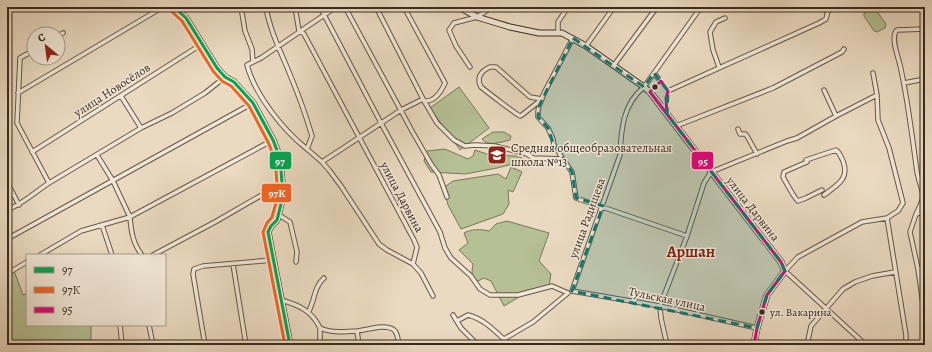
<svg xmlns="http://www.w3.org/2000/svg" width="932" height="352" viewBox="0 0 932 352" font-family="Alegreya,serif">
<style>
.green{fill:#b5c094;stroke:#78765a}
.lines{fill:none;stroke-linecap:round;stroke-linejoin:round}
.street-casing{stroke:#665748;stroke-width:5.5}
.secondary-casing{stroke:#3a2b1f;stroke-width:7}
.street{stroke:#f1e7d7;stroke-width:3.5}
.secondary{stroke:#f1e7d7;stroke-width:5}
.bus-1-casing{stroke:#f1e7d7;stroke-width:6}
.bus-2-casing{stroke:#f1e7d7;stroke-width:6}
.bus-3-casing{stroke:#f1e7d7;stroke-width:6}
.bus-1{stroke:#00a651;stroke-width:3}
.bus-2{stroke:#f26522;stroke-width:3}
.bus-3{stroke:#e5007d;stroke-width:3}
.marked{fill:#0f766e;fill-opacity:0.2;stroke:#0f766e;stroke-width:3;stroke-dasharray:8 5;stroke-linejoin:round}
.bus-dot{fill:#3a2b1f;stroke:#f1e7d7;stroke-width:1.5}
.labels{text-anchor:middle;stroke-width:3;stroke-linejoin:round;paint-order:stroke}
.bus-label{font-size:11px;fill:#3a2b1f;stroke:#f1e7d7;text-anchor:start}
.street-label{font-size:12px;fill:#3a2b1f;stroke:#f1e7d7}
.poi-label{font-size:12px;fill:#3a2b1f;stroke:#f1e7d7;text-anchor:start}
.district-label{font-size:16px;font-weight:bold;fill:#7a1f14;stroke:#f1e7d7}
.line-badge{stroke:#f1e7d7;stroke-width:1.5}
.badge-label{font-size:11px;text-anchor:middle;font-weight:bold;fill:#fff}
</style>
<rect width="100%" height="100%" fill="#eadac1"/>
<filter id="stains"><feTurbulence type="fractalNoise" baseFrequency=".005" numOctaves="4"/><feColorMatrix values="0 0 0 0 .2 0 0 0 0 .09 0 0 0 0 .02 0 0 0 .5 -.17"/></filter>
<radialGradient id="worn" r=".72"><stop offset=".6" stop-color="#630" stop-opacity="0"/><stop offset="1" stop-color="#630" stop-opacity=".3"/></radialGradient>
<path class="green" d="M872,8L876,10L886,24L885,28L877,32L874,31L864,16V13Z
M459,87L489,128L460,150L430,108Z
M493,132H504L511,136L510,140C501,142 488,147 482,139Z
M445,149L468,159L473,156L475,150L490,155L516,156L522,158L521,162L497,168L465,174L431,172L424,161L427,151Z
M511,167L522,172L513,192L508,190L509,204L503,214L461,229L448,205L445,192L446,186L453,181L498,174L506,179Z
M507,221L549,233L539,261L551,274L549,286L529,291L504,306L491,281L484,278L478,281C470,277 472,272 473,264L459,250L468,243L464,233C471,229 481,229 489,231L496,224Z
M13,268L23,295L27,293V325H91V345H7V270Z"/>
<g class="lines">
<g class="street-casing">
<path id="street" d="M241,7L245,31L252,49L253,62
M266,7C270,32 282,54 291,77C299,96 306,116 312,136L307,149L322,162L329,170L341,186L379,244L387,250L413,264L417,247L414,240L304,34L299,31L295,7
M320,7L381,123L440,232L445,248L451,258L471,276L480,289L490,295H518L552,286L568,293L533,322L504,339
M345,7L412,131L431,164L439,175L447,197
M376,7L423,99
M404,7L445,83C441,92 435,102 424,101
M701,7L644,87C623,104 621,129 620,155L572,291L660,306L757,328
M821,7L828,12
M558,33V22L568,7
M58,36L63,33
M586,46L614,7
M34,50L20,58L17,123L49,183L141,128L172,113L205,93L225,77
M614,65L657,7
M470,67L456,46L449,30L454,23L477,17L492,7
M490,67H496L530,97L542,99L522,115L520,116C517,115 486,91 481,87C476,78 481,71 490,67Z
M719,67L713,50L710,32L716,22L725,18
M654,73L668,91L666,98L667,113
M873,73L877,95
M904,83L925,79
M824,90L836,116
M668,91L819,23L826,19L829,7
M18,93L163,7
M121,96L141,128
M676,126L773,88L842,52L844,49
M738,129L740,134H745L747,136L757,154
M307,149C283,130 255,95 247,65L261,58L336,7
M32,152L202,44
M97,155L113,181L130,217L273,140
M563,159L572,172L576,198L687,236
M806,160L836,150C840,153 841,157 843,161C850,179 837,185 824,195
M322,162L401,110L423,99L437,123L454,140L465,146L475,145L495,146L527,154L533,158L563,159L554,145L553,139L548,128L538,117V111L539,106L544,93L573,38
M807,162L784,172L783,177C786,182 794,198 798,201L806,198L822,190
M7,182L19,205
M7,210C23,204 35,192 49,183
M925,212L916,214L910,232L918,269L925,318
M916,214C928,192 921,193 917,172C912,136 908,100 900,65C898,56 890,37 897,30L925,29
M279,215L290,222L297,252L296,262
M887,218L906,335V341L903,345
M102,225L130,217C131,231 133,244 142,255
M7,239C89,194 171,148 253,103
M40,255L81,231L102,225L112,255
M153,255L215,222L267,192
M233,264L246,345
M413,264L421,273L433,296
M918,269L925,268
M10,272L27,262
M281,300C299,305 312,311 320,328
M309,311C315,299 314,287 324,278
M453,315L461,328L478,345
M457,321L468,315C485,319 498,334 510,345
M120,325L122,345
M149,325L153,345
M357,331L359,345
M667,344L688,345
M205,345L193,274L194,269L203,266L273,260
M320,345V328C331,333 345,332 357,331C367,330 386,323 394,330C398,333 398,341 399,345
M667,345L661,318L660,306L687,236L704,183L711,172L787,141L797,138L836,116L877,95L878,120L889,148L903,203L898,211L887,218L862,222L798,257L785,271L866,345
M807,345L811,326L843,289L855,282L872,276L895,272"/>
</g>
<g class="secondary-casing">
<path id="secondary" d="M174,7L186,18L217,68L225,77L234,82L253,103L273,140L280,158L282,183L281,204L277,220L271,226L268,232L290,345
M459,7L477,17L510,27L539,33H562L586,46L644,87L650,92L676,126L781,262L785,271L767,295L757,328L754,345"/>
</g>
<use href="#street" class="street"/>
<use href="#secondary" class="secondary"/>
<g class="bus-1-casing">
<path id="bus-1" d="M174,7L186,18L217,68L225,77L234,82L253,103L273,140L280,158L282,183L281,204L277,220L271,226L268,232L290,345"/>
</g>
<g class="bus-2-casing">
<path id="bus-2" d="M171,11L182,21L213,71L222,81L231,86L249,106L268,142L275,159L277,183L276,203L272,217L267,223L263,232L285,345"/>
</g>
<g class="bus-3-casing">
<path id="bus-3" d="M667,114L666,98L668,91L661,81L650,92L781,262L785,271
M754,345L757,328L767,295L785,271"/>
</g>
<use href="#bus-1" class="bus-1"/>
<use href="#bus-2" class="bus-2"/>
<use href="#bus-3" class="bus-3"/>
</g>
<path class="marked" d="M573,38L644,87L654,73L668,91L667,114L781,262L785,271L767,295L757,328L572,291L603,206L576,198L572,172L553,143L548,128L538,117L539,106Z"/>
<defs>
<g id="school-square" transform="scale(1)"><rect x="-9" y="-9" width="18" height="18" rx="4" fill="#8f2418" stroke="#f1e7d7"/><path d="M0-5L7-2L0 1L-7-2ZM-4 1L0 2.5L4 1V4Q0 6-4 4Z" fill="#fff"/></g>
</defs>
<g fill-rule="evenodd">
<use href="#school-square" x="497" y="155"/>
</g>
<g class="bus-dot">
<circle cx="655" cy="87" r="3.5"/>
<circle cx="762" cy="312" r="3.5"/>
</g>
<g class="labels">
<g class="bus-label">
<text x="770" y="316">ул. Вакарина</text>
</g>
<g class="street-label">
<text transform="translate(112 90) rotate(-33)" y="4">улица Новосёлов</text>
<text transform="translate(402 197) rotate(62)" y="4">улица Дарвина</text>
<text transform="translate(753 209) rotate(52)" y="4">улица Дарвина</text>
<text transform="translate(587 218) rotate(-70)" y="4">улица Радищева</text>
<text transform="translate(667 299) rotate(12)" y="4">Тульская улица</text>
</g>
<g class="poi-label">
<text x="511" y="152">Средняя общеобразовательная<tspan x="511" dy="14">школа №13</tspan></text>
</g>
<g class="district-label">
<text x="691" y="257">Аршан</text>
</g>
</g>
<g class="line-badge">
<rect x="691" y="151" width="23" height="19" rx="4" fill="#e5007d"/>
<rect x="269" y="151" width="23" height="19" rx="4" fill="#00a651"/>
<rect x="261" y="183" width="31" height="20" rx="4" fill="#f26522"/>
</g>
<g class="badge-label">
<text x="703" y="165">95</text>
<text x="280" y="165">97</text>
<text x="277" y="197">97К</text>
</g>
<rect width="932" height="352" fill="none" stroke="#eadac1" stroke-width="24"/>
<rect x="8" y="8" width="916" height="336" fill="none" stroke="#3a2b1f" stroke-width="2"/>
<rect x="12" y="12" width="908" height="328" fill="none" stroke="#3a2b1f"/>
<rect x="26" y="254" width="140" height="72" fill="#f1e7d7" stroke="#a89c8d"/>
<rect x="34" y="267" width="20" height="6" fill="#00a651" stroke="#a89c8d"/>
<text x="62" y="274" font-size="12" fill="#3a2b1f">97</text>
<rect x="34" y="287" width="20" height="6" fill="#f26522" stroke="#a89c8d"/>
<text x="62" y="294" font-size="12" fill="#3a2b1f">97К</text>
<rect x="34" y="307" width="20" height="6" fill="#e5007d" stroke="#a89c8d"/>
<text x="62" y="314" font-size="12" fill="#3a2b1f">95</text>
<g transform="translate(46 46) rotate(331)"><circle r="19" fill="#f1e7d7" stroke="#a89c8d"/>
<path d="M0-3L7 15L0 10L-7 15Z" fill="#8f2418"/>
<text y="-6" font-size="11" font-weight="bold" text-anchor="middle" fill="#3a2b1f">С</text>
</g>
<rect width="100%" height="100%" filter="url(#stains)"/>
<rect width="100%" height="100%" fill="url(#worn)"/>
</svg>
